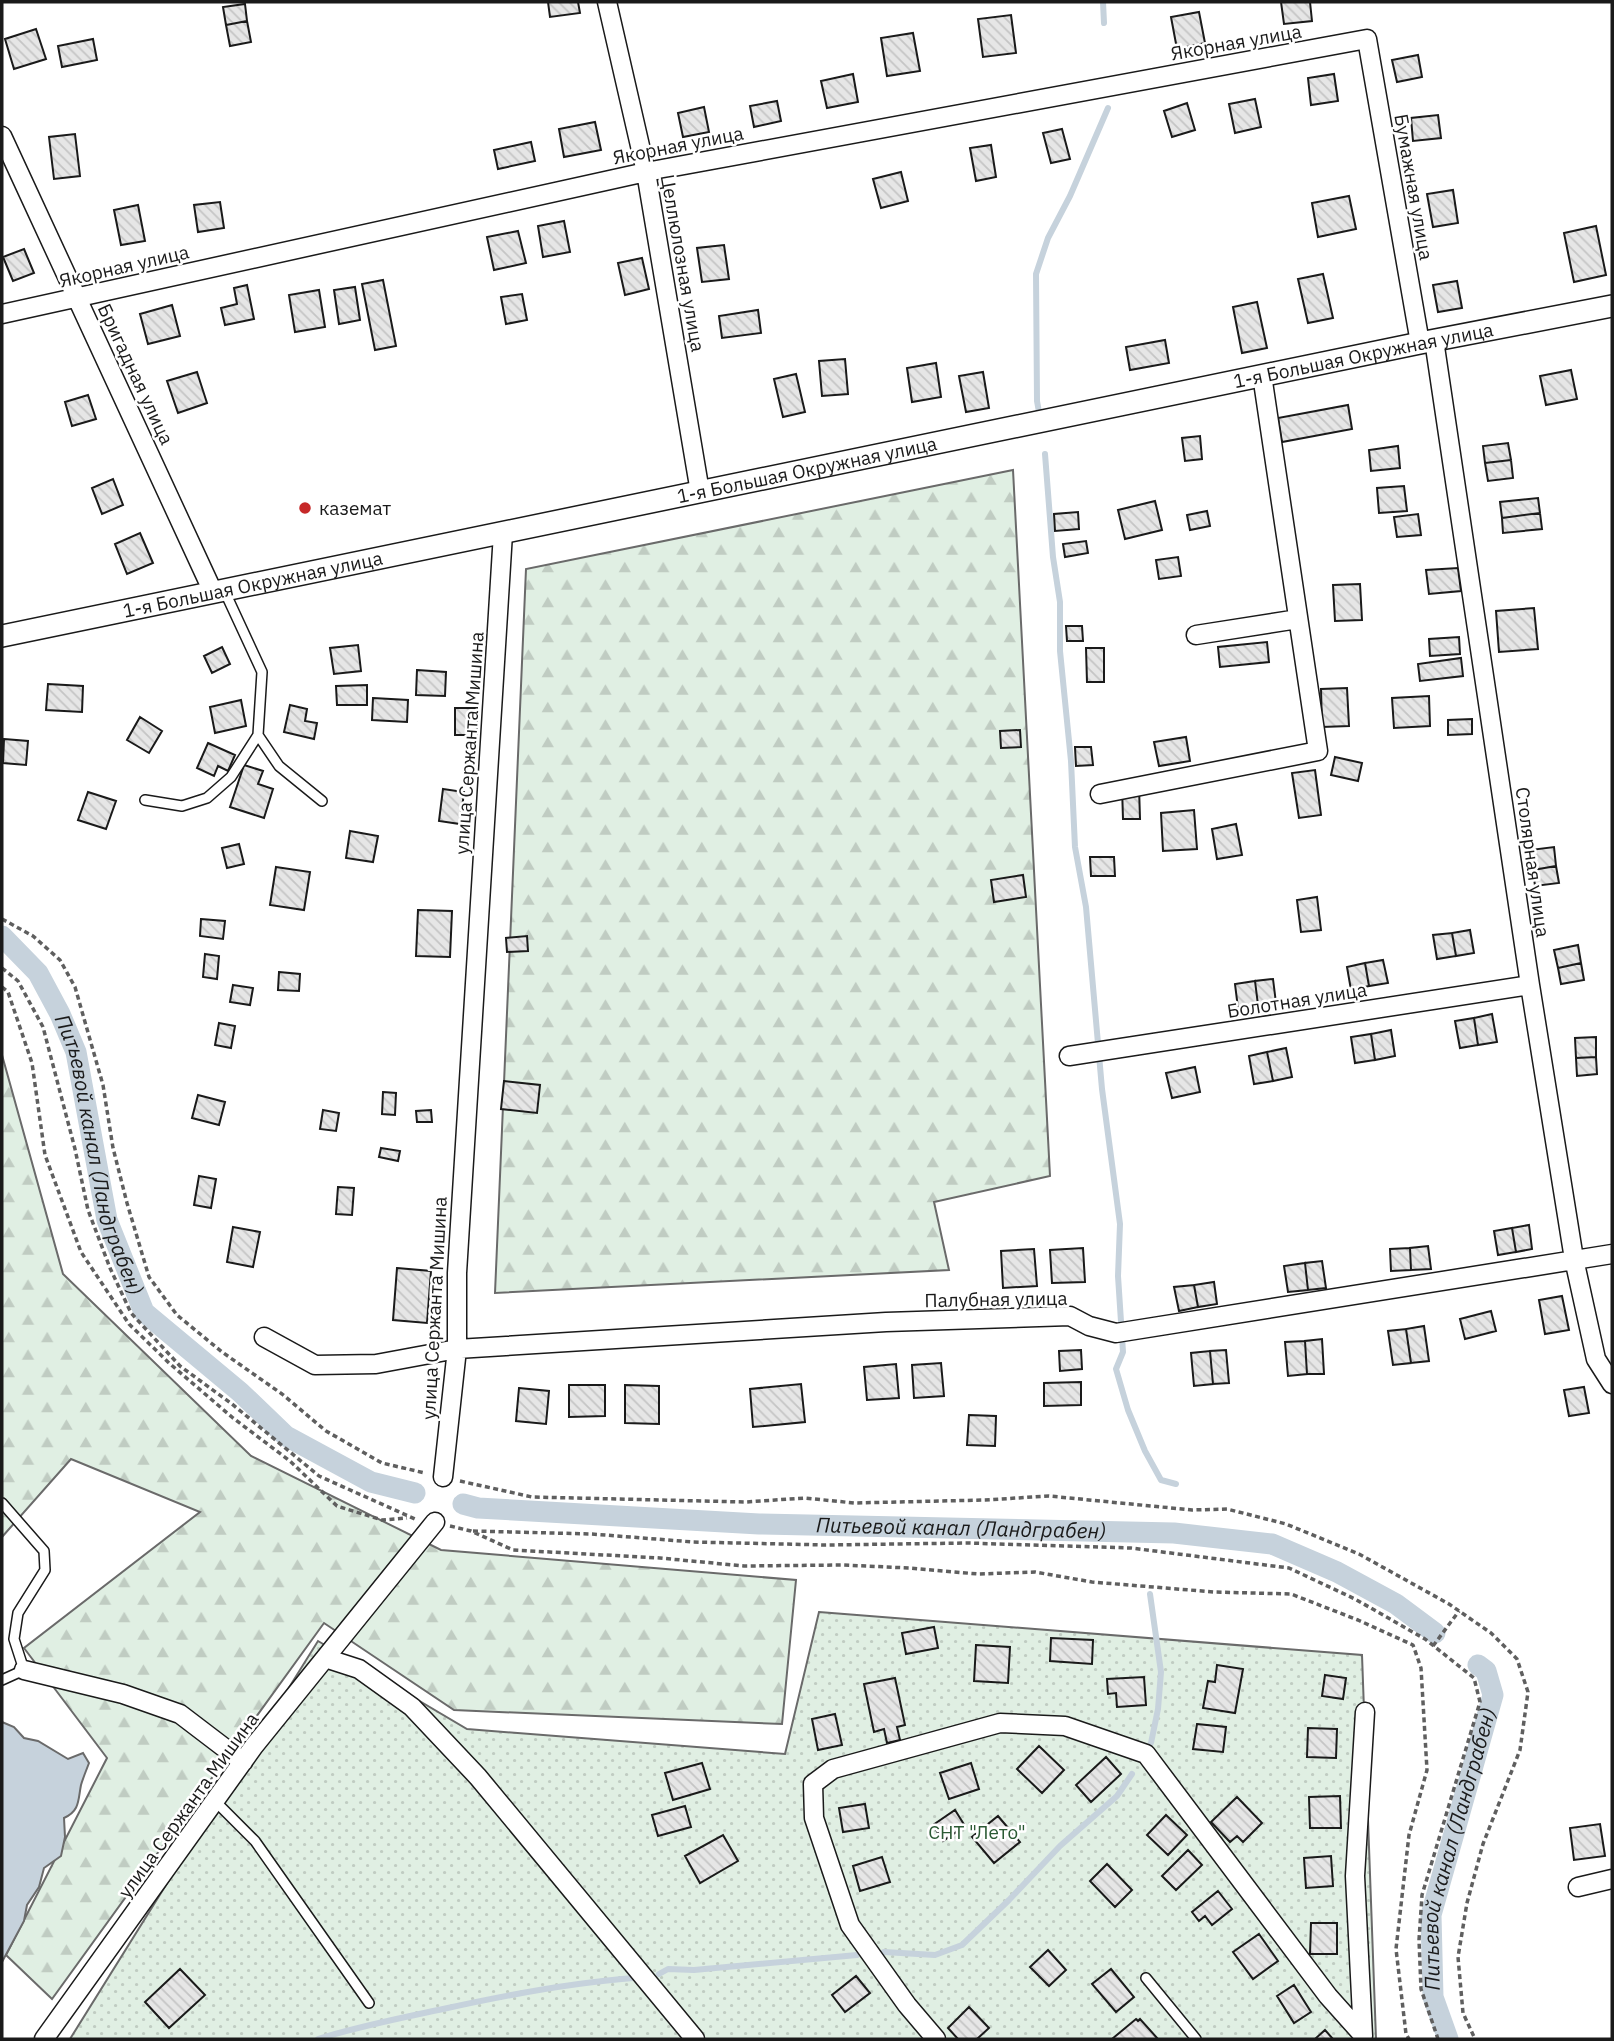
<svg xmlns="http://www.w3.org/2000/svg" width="1614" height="2041" viewBox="0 0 1614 2041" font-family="'IBM Plex Sans',sans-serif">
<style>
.forest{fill:url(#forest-firs);stroke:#6a6a6a;stroke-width:2}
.garden{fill:url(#garden-dots);stroke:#6a6a6a;stroke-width:2}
.water{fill:#c6d2dc;stroke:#6a6a6a;stroke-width:2}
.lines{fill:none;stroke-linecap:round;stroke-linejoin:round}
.stream{stroke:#c6d2dc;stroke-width:6}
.canal{stroke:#c6d2dc;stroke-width:21}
.building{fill:url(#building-back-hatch);stroke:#1a1a1a;stroke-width:2}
.service-casing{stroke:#1a1a1a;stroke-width:12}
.minor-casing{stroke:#1a1a1a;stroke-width:21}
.tertiary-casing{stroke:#1a1a1a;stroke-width:24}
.path{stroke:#5f5f5f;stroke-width:3.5;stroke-dasharray:5 3.5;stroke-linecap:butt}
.service{stroke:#fff;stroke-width:9}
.minor{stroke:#fff;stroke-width:18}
.tertiary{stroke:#fff;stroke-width:21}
.poi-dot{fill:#c62828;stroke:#fff;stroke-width:2.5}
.labels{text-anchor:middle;stroke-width:5;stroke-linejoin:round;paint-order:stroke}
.street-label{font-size:19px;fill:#1a1a1a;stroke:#fff}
.poi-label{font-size:19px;fill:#1a1a1a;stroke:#fff;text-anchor:start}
.park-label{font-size:19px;fill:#2b5a34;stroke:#fff}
.water-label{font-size:21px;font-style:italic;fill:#1a1a1a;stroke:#fff}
</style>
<defs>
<pattern id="forest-firs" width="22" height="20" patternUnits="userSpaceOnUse" patternTransform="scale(1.75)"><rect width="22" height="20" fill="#e0efe3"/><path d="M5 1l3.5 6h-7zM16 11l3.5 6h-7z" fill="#c0ccc2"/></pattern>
<pattern id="garden-dots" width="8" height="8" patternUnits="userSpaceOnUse" patternTransform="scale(1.75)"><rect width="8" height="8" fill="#e0efe3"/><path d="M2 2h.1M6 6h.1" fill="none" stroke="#c0ccc2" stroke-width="1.8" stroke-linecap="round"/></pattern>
<pattern id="building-back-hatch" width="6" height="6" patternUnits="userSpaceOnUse" patternTransform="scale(1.75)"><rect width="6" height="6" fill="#e6e6e6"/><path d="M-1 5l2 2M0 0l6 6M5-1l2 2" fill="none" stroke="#c5c5c5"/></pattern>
</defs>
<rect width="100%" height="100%" fill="#fff"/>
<path class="forest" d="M1013,470L1050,1176L934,1202L949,1270L495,1293L526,569Z
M2,1055L63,1274L251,1456L441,1550L796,1580L782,1724L454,1710L324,1623L52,1999L6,1955L107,1758L24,1648L200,1512L71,1459L2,1537Z"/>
<path class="garden" d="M819,1612L1362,1655L1376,2039H70L318,1641L467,1729L785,1754Z"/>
<path class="water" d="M2,1722L14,1727L24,1738L38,1741L68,1759L83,1753L89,1763C86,1771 83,1778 81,1785C78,1800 80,1811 64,1818L65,1837L61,1856L44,1868L39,1887L27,1905L24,1921L2,1962Z"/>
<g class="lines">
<path class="stream" d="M1103,2L1104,23
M1039,412L1037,401L1036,274L1048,238L1070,196L1108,108
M1045,454L1053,557L1060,602V651L1071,761L1075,847L1086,907L1102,1089L1120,1224L1118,1276L1123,1352L1116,1369L1128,1410L1145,1451L1161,1480L1176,1484
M1150,1594L1161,1672L1158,1709L1151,1743
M884,1952L935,1955L962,1945L1009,1900L1060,1846L1117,1796L1132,1774
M659,1974L668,1969L694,1970L857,1955
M318,2039C360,2026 401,2018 443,2009C506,1995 568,1983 633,1978"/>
<g class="canal">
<path id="s1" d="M2,936L38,973L60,1014L76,1052L107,1220L144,1312L240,1392L286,1436L371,1482L415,1493"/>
<path id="s2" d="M463,1504L478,1508L759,1524L1174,1533L1272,1544L1337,1572L1396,1604L1435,1633"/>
<path id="s3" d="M1448,2039L1433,1997L1431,1915L1493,1695L1486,1671L1478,1665"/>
</g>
</g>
<path class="building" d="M548,2H578L580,13L550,17Z
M1281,2H1310L1312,21L1284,24Z
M245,4L247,21L226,25L223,7Z
M1199,12L1205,43L1177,49L1171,17Z
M1011,15L1016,53L983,57L978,19Z
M247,21L251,42L230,46L226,25Z
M36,29L46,59L14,69L5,39Z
M913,33L920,71L887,76L881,38Z
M93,39L97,60L62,67L58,46Z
M1418,55L1422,77L1397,82L1392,60Z
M853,74L858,102L827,108L821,81Z
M1334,74L1338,101L1311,105L1308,78Z
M1255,99L1261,127L1235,133L1229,104Z
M777,101L781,121L754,127L750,106Z
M1187,103L1195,130L1172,137L1164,111Z
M704,107L709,132L683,137L678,113Z
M1438,115L1441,138L1413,141L1411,118Z
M595,122L601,150L564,157L559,129Z
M1062,129L1070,159L1051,163L1043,133Z
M75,134L80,176L54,179L49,137Z
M531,142L535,161L498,169L494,150Z
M991,145L996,177L976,181L970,148Z
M901,172L908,201L881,208L873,179Z
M1453,190L1458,223L1433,227L1427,194Z
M1349,196L1356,229L1318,237L1312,203Z
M220,202L224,228L198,232L194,205Z
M138,205L145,241L121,245L114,210Z
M564,221L570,252L543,257L538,226Z
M1596,226L1606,275L1574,282L1564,233Z
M518,231L526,263L494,270L487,237Z
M724,245L729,279L702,282L697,248Z
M24,249L34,273L13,281L3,257Z
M642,258L649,289L625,295L618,263Z
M1323,274L1333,318L1308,323L1298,279Z
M383,280L396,346L375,350L362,284Z
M1457,281L1462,308L1438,312L1433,285Z
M247,285L254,319L225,325L221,308L237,304L234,288Z
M355,287L360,320L339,324L334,290Z
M319,290L325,327L295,332L289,295Z
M522,294L527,320L506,324L501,297Z
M1257,302L1267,348L1242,353L1233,307Z
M172,305L180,336L148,344L140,314Z
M758,310L761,333L722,338L719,316Z
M1165,340L1169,363L1130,370L1126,347Z
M845,359L848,394L822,396L819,361Z
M936,363L941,397L912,402L907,368Z
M1571,370L1577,399L1546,405L1540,376Z
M197,372L207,403L178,413L167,381Z
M983,372L989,408L966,412L959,376Z
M796,374L805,412L783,417L774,379Z
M88,395L96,419L72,426L65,402Z
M1348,405L1352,429L1282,442L1278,418Z
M1200,436L1202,459L1185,461L1182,438Z
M1508,443L1511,460L1485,463L1483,446Z
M1398,446L1400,468L1371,471L1369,450Z
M1511,460L1513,478L1488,481L1485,463Z
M113,479L123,505L102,514L92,488Z
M1404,486L1407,511L1379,513L1377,488Z
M1538,498L1540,513L1502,518L1500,502Z
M1155,501L1162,530L1125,539L1118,510Z
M1207,511L1210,526L1190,530L1187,515Z
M1078,512L1079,529L1055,531L1054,514Z
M1540,513L1542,529L1503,533L1502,518Z
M1418,514L1421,535L1397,537L1394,517Z
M140,533L153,563L127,574L115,544Z
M1086,541L1088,553L1065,557L1063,544Z
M1178,557L1181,576L1159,579L1156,560Z
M1458,568L1461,591L1429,594L1426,570Z
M1360,584L1362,620L1335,621L1333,585Z
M1534,608L1538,649L1499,652L1496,611Z
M1066,626H1082L1083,641H1067Z
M1459,637L1460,654L1430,656L1429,639Z
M1267,642L1269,662L1220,667L1218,647Z
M358,645L361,671L334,674L330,648Z
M222,647L230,664L212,673L204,656Z
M1086,648H1104V682H1087Z
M1461,658L1463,676L1420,681L1418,664Z
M417,670L446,672L445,696L416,695Z
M48,684L83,686L82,712L46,710Z
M367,685V705H337L336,686Z
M1347,688L1349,726L1322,727L1321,689Z
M1429,696L1430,726L1394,728L1392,698Z
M373,698L408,700L407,722L372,720Z
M241,700L246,726L215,733L210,707Z
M290,705L307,709L305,721L317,723L314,739L284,732Z
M455,708H477V735H455Z
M140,717L162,731L149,753L127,740Z
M1472,719V734L1448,735V720Z
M1020,730L1021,747L1001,748L1000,731Z
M1186,737L1190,761L1159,766L1154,742Z
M4,739L28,741L26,765L3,763Z
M208,743L235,755L228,771L218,766L214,776L197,768Z
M1075,747H1091L1093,765L1076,766Z
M1335,757L1362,763L1358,781L1331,775Z
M244,765L263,771L258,784L273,789L264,818L230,807Z
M1315,770L1321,815L1299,818L1292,773Z
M1122,787H1139L1140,819H1123Z
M443,789L464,792L460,824L439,821Z
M88,792L116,801L106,829L78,820Z
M1194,810L1197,849L1163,851L1161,813Z
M1236,824L1242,855L1217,859L1212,829Z
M350,831L378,836L373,862L346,858Z
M239,844L244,864L227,868L222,848Z
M1554,847L1556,866L1533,870L1530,850Z
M1090,857H1114L1115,876H1091Z
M1556,866L1559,883L1535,886L1533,870Z
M276,867L310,872L304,910L270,905Z
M1023,875L1026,897L994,902L991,880Z
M1317,897L1321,930L1301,932L1297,900Z
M418,910L452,911L450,957L416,956Z
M201,919L225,921L223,939L200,936Z
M1470,930L1474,953L1456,956L1452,933Z
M1452,933L1456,956L1437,959L1433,935Z
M527,936L528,951L507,952L506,938Z
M1578,945L1581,963L1558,968L1554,950Z
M205,954L219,956L217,979L203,977Z
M1383,960L1388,983L1369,986L1365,963Z
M1365,963L1369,986L1351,990L1347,967Z
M1581,963L1584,980L1561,984L1558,968Z
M279,972L300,974L299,991L278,990Z
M1273,979L1276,1003L1258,1005L1255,981Z
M1255,981L1258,1005L1238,1008L1235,984Z
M233,985L253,988L250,1005L230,1002Z
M1492,1014L1497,1042L1478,1045L1474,1018Z
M1474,1018L1478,1045L1460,1048L1455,1021Z
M219,1023L235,1026L231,1048L215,1045Z
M1391,1030L1395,1056L1375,1060L1371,1034Z
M1371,1034L1375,1060L1355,1063L1351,1037Z
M1596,1037V1057L1576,1058L1575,1038Z
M1286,1048L1292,1077L1273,1081L1267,1052Z
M1267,1052L1273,1081L1254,1084L1249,1056Z
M1596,1057L1597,1074L1577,1076L1576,1058Z
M1195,1067L1200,1092L1172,1098L1166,1073Z
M504,1081L540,1085L537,1113L501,1109Z
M383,1092L396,1093L395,1115L382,1114Z
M198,1095L225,1102L219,1125L192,1118Z
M323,1110L339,1113L336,1131L320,1129Z
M431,1110L432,1122H417L416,1111Z
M381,1148L400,1151L398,1161L379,1157Z
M199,1176L216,1179L211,1208L194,1205Z
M338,1187L354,1188L352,1215L336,1214Z
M1529,1225L1532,1249L1516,1252L1512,1228Z
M233,1227L260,1232L253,1267L227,1262Z
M1512,1228L1516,1252L1498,1255L1494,1231Z
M1428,1246L1431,1269L1411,1270L1410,1248Z
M1083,1248L1085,1282L1052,1283L1050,1250Z
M1410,1248L1411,1270L1391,1271L1390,1249Z
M1034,1249L1037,1286L1003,1288L1001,1251Z
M1322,1261L1326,1288L1308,1290L1305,1263Z
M1305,1263L1308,1290L1288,1292L1284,1266Z
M397,1268L431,1271L427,1323L393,1320Z
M1214,1282L1217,1304L1198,1307L1194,1285Z
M1194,1285L1198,1307L1179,1311L1174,1287Z
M1562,1296L1569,1330L1545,1334L1539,1300Z
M1491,1311L1496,1331L1465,1339L1460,1319Z
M1424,1326L1429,1361L1411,1363L1406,1329Z
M1406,1329L1411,1363L1393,1365L1388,1331Z
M1322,1339L1324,1374H1307L1305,1341Z
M1305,1341L1307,1374L1288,1376L1285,1342Z
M1081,1350L1082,1369L1060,1371L1059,1351Z
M1226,1350L1229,1383L1213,1384L1210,1351Z
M1210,1351L1213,1384L1194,1386L1191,1353Z
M941,1363L944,1396L914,1398L912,1365Z
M896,1364L899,1398L867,1400L864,1367Z
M1081,1382V1405L1044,1406V1383Z
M801,1384L805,1422L753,1427L750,1389Z
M569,1385H605V1416L569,1417Z
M625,1385L659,1386V1424L625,1423Z
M1584,1387L1589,1413L1569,1416L1564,1390Z
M519,1388L549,1391L546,1424L516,1421Z
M969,1415L996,1416L995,1446L967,1445Z
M934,1627L938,1648L906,1654L902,1633Z
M1051,1638L1093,1640L1092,1664L1050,1661Z
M976,1645L1010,1647L1008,1683L974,1681Z
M1217,1665L1243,1669L1235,1713L1203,1708L1208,1681L1215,1682Z
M1325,1675L1346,1678L1343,1699L1322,1696Z
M1144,1677L1146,1705L1117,1707L1116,1693L1108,1694L1107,1679Z
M895,1678L905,1725L897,1727L900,1740L887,1743L884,1729L874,1732L864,1684Z
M835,1714L842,1745L818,1750L812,1719Z
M1197,1724L1226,1727L1223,1752L1193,1749Z
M1308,1728L1337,1729L1336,1758L1307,1757Z
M1039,1746L1064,1770L1042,1793L1017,1769Z
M1106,1757L1121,1774L1091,1802L1076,1785Z
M702,1763L710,1789L673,1800L665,1773Z
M971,1763L979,1789L949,1799L940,1773Z
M1340,1796L1341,1828H1310L1309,1797Z
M1237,1797L1262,1823L1243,1842L1237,1836L1230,1842L1211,1822Z
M865,1804L869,1828L843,1832L839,1808Z
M685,1806L691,1827L658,1836L652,1815Z
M955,1810L965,1826L943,1841L933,1825Z
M1166,1815L1187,1835L1168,1855L1147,1835Z
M998,1816L1020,1842L994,1863L972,1837Z
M1600,1824L1605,1856L1574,1860L1570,1828Z
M723,1835L738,1861L700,1883L685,1856Z
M1188,1850L1202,1865L1176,1890L1162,1876Z
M1331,1856L1333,1886L1306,1888L1304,1858Z
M882,1857L890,1882L860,1891L853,1866Z
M1107,1864L1132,1890L1115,1907L1090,1881Z
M1218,1891L1232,1909L1212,1925L1205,1916L1199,1921L1192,1912Z
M1311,1923H1337V1954H1310Z
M1259,1934L1278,1961L1253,1979L1233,1952Z
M1048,1950L1066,1970L1049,1986L1030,1967Z
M180,1969L205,1995L169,2028L145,2002Z
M1111,1969L1134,1997L1116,2012L1092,1984Z
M856,1976L870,1993L845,2012L832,1995Z
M1294,1985L1311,2012L1294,2023L1277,1996Z
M969,2007L989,2028L977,2039H958L948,2028Z
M1136,2019L1138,2021L1140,2019L1158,2039H1112Z
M1325,2030L1333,2039H1315Z"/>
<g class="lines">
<g class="service-casing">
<path id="service" d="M258,735L279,766L322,801
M145,800L182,806L207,798L231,777L258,735L262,672L224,590
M2,1503L44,1551L45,1570L18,1613L14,1639L24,1670L2,1680
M215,1801L255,1841L369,2003
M1146,1978L1196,2039"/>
</g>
<g class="minor-casing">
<path id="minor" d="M607,2L646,172L700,492
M2,136L213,592
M2,314L646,172L1367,39L1420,343
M1434,340L1530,985L1574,1259L1596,1359L1612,1384
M1196,635L1298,619
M1100,794L1318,751L1262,375
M1069,1056L1530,985
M264,1337L315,1365L376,1364L457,1349L886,1322L1070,1316L1089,1326L1116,1333L1612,1254
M443,1477L457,1349V1273L503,533
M325,1658L359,1669L412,1707L478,1777L695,2039
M24,1670L123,1694L180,1714L243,1762
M1578,1887L1612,1879
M1363,2036L1355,1876L1365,1712
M44,2039L254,1746L435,1522
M936,2039L907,2005L850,1925L814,1818L813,1784L833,1769L1000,1723L1065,1726L1146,1754L1328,1996L1362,2034"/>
</g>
<g class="tertiary-casing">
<g id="tertiary">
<path id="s4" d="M2,636L1420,343L1612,306"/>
</g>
</g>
<path class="path" d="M2,919L33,936L60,960L75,987L103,1085L113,1148L127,1203L149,1277L177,1315L222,1352L282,1394L326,1431L382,1463L425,1473
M2,968L18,981L43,1027L75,1149L88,1210L110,1268L131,1313L180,1366L232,1404L319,1476L415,1519
M2,987L8,992L32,1063L45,1155L81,1252L129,1324L169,1363L233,1418L290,1461L337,1506L382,1520L407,1518
M460,1481L532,1497L746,1502L805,1498L854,1503L985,1500L1049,1496L1192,1510L1227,1509L1286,1524L1359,1554L1449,1604L1491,1633L1517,1659L1528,1692L1520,1750L1483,1844L1467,1903L1458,1957L1463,2013L1475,2039
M450,1526L471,1531L513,1550L660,1558L744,1566L842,1565L909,1568L978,1574L1035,1572L1092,1582L1214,1592L1291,1594L1358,1620L1413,1645L1421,1668L1427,1770L1409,1835L1396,1949L1406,2034L1409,2039
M473,1531L592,1534L693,1542L826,1545L967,1543L1131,1548L1289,1568L1355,1599L1425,1639L1474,1678L1480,1702L1422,1895L1419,1940L1421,1989L1438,2039
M1433,1646L1459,1611"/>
<use href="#service" class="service"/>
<use href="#minor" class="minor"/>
<use href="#tertiary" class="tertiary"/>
</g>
<circle class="poi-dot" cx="305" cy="508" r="7"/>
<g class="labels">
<g class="street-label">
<text transform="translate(1236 42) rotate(-10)" y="7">Якорная улица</text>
<text transform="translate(678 145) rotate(-11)" y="7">Якорная улица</text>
<text transform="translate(1414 187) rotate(80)" y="7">Бумажная улица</text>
<text transform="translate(683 263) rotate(80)" y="7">Целлюлозная улица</text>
<text transform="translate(124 266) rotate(-13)" y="7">Якорная улица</text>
<text dy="7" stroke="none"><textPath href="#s4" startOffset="1390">1-я Большая Окружная улица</textPath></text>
<text transform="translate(136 374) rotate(65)" y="7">Бригадная улица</text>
<text dy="7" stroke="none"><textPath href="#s4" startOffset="822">1-я Большая Окружная улица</textPath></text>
<text dy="7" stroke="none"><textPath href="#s4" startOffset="256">1-я Большая Окружная улица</textPath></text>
<text transform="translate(469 743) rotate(-86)" y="7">улица Сержанта Мишина</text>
<text transform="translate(1533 862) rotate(82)" y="7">Столярная улица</text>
<text transform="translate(1297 1000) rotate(-9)" y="7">Болотная улица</text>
<text transform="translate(996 1299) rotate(-1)" y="7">Палубная улица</text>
<text transform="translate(434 1308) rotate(-87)" y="7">улица Сержанта Мишина</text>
<text transform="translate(188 1805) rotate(-54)" y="7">улица Сержанта Мишина</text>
</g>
<g class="poi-label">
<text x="319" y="515">каземат</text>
</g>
<g class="park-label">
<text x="977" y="1839">СНТ "Лето"</text>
</g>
<g class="water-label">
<text dy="7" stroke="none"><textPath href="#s1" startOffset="245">Питьевой канал (Ландграбен)</textPath></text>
<text dy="7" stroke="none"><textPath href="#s2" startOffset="499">Питьевой канал (Ландграбен)</textPath></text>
<text dy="7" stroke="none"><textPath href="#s3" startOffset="196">Питьевой канал (Ландграбен)</textPath></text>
</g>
</g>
<rect width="1614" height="2041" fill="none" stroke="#1a1a1a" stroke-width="7"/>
</svg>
